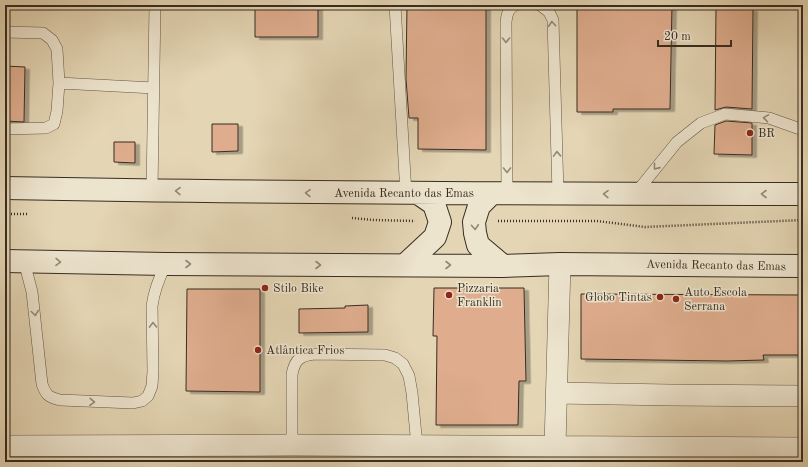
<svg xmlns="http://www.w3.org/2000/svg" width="808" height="467" viewBox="0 0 808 467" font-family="'Old Standard TT',serif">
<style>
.building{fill:#dfad8e;stroke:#362d21;filter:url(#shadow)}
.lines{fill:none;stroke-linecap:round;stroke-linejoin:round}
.lane-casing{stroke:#625746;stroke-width:12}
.street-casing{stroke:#625746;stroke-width:22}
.secondary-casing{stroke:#362d21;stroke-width:24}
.path{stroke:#362d21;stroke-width:2.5;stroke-dasharray:1 2;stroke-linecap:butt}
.lane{stroke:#ede4ce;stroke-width:11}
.street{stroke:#ede4ce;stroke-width:21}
.secondary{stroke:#ede4ce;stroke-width:22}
.oneway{stroke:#928878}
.poi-dot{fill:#8f2418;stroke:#ede4ce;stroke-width:1.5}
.labels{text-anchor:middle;stroke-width:3;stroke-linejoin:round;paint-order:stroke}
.poi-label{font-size:12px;fill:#362d21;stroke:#ede4ce;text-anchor:start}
.street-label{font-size:12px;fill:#362d21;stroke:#ede4ce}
</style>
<defs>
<filter id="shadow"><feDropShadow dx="4.5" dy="2.5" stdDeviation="0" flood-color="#0004"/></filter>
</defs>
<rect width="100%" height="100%" fill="#e4d5b4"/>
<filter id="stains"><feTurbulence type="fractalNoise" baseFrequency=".005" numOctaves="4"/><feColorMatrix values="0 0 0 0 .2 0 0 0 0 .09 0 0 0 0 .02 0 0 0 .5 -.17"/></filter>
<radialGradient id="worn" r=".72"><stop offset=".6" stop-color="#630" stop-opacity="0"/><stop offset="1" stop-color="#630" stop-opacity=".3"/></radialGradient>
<path class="building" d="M255,5H318V37H255Z
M407,5H486V150L418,149V118H409L406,79Z
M577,5H672L670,109H613V112H577Z
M716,8L753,9L752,109L726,107L715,110Z
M5,66L25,67L24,122L5,121Z
M726,121L752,123V155L714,154L715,125Z
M212,124H238V151L212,152Z
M114,142H135V163L114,162Z
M434,288H524L526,381H519L518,425H436L437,336H433Z
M187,289H260V392L186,391Z
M581,294L803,295V355H763L764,360L727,361L581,359Z
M368,305V332L299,333V309L345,308V306Z"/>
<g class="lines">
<g class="lane-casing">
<path id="lane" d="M395,5L406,194
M540,5L549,12L553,20L558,193
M5,32L43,33L52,40L57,49L59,83L154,88
M5,129L46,128L54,124L57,111L59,83
M152,191L155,5
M507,193L506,22C507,14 508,8 516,5
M635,194L677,142L701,123L725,114L769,118L803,130
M24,261L32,292L42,384C46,395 48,397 60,400L133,403L142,401L148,396L152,386L153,371L152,306C154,291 159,278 166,264
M292,445V374C295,360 299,356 314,354L385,355L395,358L403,364L409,376L412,393L417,446"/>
</g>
<g class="street-casing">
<path id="street" d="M557,393L670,395L803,396
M5,446L292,445L803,448
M555,446L560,264"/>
</g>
<g class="secondary-casing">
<path id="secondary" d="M5,188C271,193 537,194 803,194
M491,194L479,206L474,222L475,233L478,245L503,266
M5,261L166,264L503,266L560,264L803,266
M405,265L435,237L440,222L434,204L418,193"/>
</g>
<path class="path" d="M5,214H28
M352,218L374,220L415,221
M498,221H597L645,227L803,220"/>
<use href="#lane" class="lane"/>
<use href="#street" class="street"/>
<use href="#secondary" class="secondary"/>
</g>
<defs><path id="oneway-chevron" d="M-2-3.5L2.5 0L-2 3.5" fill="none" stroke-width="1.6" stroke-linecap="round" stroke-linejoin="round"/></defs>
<g class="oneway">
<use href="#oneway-chevron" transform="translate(552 24) rotate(-95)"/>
<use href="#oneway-chevron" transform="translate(506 40) rotate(90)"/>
<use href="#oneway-chevron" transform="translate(766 118) rotate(-171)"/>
<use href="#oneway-chevron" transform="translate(557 154) rotate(-92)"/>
<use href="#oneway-chevron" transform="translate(656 167) rotate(129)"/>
<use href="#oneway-chevron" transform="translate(507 170) rotate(90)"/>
<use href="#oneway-chevron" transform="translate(178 191) rotate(-179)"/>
<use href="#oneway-chevron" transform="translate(308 193) rotate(-179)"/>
<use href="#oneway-chevron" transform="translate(606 194) rotate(-179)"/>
<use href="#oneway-chevron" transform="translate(764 194) rotate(180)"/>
<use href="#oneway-chevron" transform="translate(475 227) rotate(86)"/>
<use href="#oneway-chevron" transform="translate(58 262) rotate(1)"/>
<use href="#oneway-chevron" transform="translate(188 264)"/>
<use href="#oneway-chevron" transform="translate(318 265)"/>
<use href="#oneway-chevron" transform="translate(448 265)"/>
<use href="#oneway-chevron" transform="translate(35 313) rotate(82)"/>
<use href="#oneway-chevron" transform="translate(153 325) rotate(-91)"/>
<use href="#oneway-chevron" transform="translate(92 402) rotate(3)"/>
</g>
<g class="poi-dot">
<circle cx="750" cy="133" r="4"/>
<circle cx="265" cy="288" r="4"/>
<circle cx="449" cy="295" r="4"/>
<circle cx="660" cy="297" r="4"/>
<circle cx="676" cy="299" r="4"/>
<circle cx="258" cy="350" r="4"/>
</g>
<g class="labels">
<g class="poi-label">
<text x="758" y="137">BR</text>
<text x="273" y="292">Stilo Bike</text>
<text x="457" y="292">Pizzaria<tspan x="457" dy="14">Franklin</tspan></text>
<text x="684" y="296">Auto Escola<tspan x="684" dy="14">Serrana</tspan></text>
<text x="652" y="301" text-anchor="end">Globo Tintas</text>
<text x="266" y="354">Atlântica Frios</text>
</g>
<g class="street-label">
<text x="404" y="197">Avenida Recanto das Emas</text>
<text transform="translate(716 265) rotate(1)" y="4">Avenida Recanto das Emas</text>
</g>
</g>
<rect width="808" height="467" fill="none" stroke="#e4d5b4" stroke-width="20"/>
<rect x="6" y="6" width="796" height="455" fill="none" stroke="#362d21" stroke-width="2"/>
<rect x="10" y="10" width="788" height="447" fill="none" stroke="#362d21"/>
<path d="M658 40v6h73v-6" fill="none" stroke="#362d21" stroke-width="2"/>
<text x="664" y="40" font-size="12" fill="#362d21" stroke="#ede4ce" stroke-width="3" paint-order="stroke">20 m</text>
<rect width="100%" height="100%" filter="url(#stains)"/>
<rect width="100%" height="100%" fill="url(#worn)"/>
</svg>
